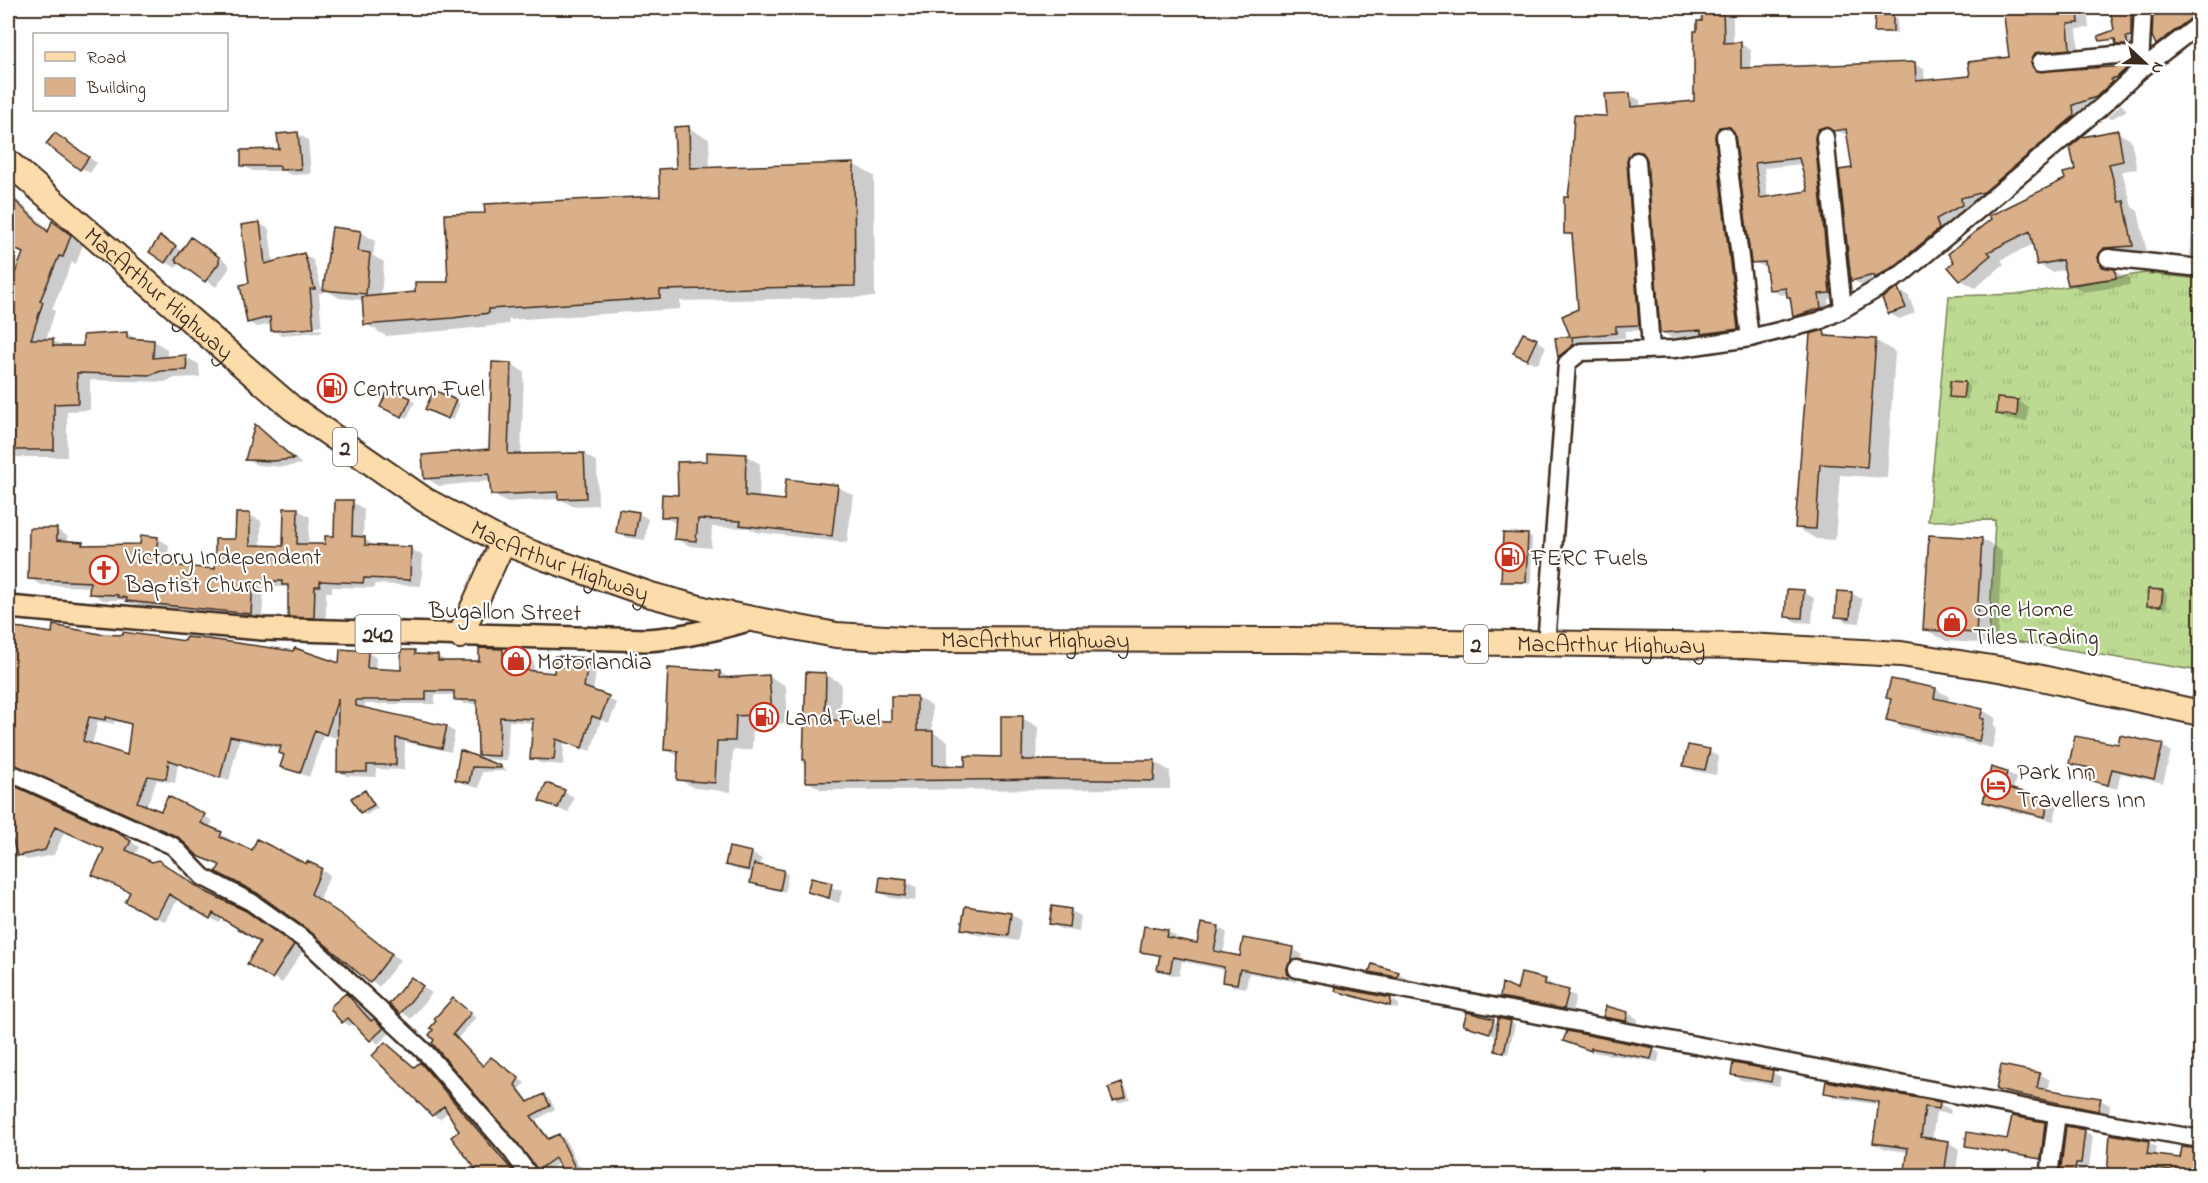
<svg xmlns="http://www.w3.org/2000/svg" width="2208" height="1183" viewBox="0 0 2208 1183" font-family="'Indie Flower',sans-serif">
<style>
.grass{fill:url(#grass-tufts);stroke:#7c8258;stroke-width:1.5}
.shadow{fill:#0003;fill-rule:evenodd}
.building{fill:#d9b08a;stroke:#3b2a1e;stroke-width:1.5;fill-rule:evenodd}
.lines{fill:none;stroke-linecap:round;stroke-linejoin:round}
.minor-casing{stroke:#3b2a1e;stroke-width:21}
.major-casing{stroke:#3b2a1e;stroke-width:26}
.highway-casing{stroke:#3b2a1e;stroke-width:28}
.minor{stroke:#fff;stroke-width:16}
.major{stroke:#fddcac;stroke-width:21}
.highway{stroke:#fddcac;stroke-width:24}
.labels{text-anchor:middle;stroke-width:4.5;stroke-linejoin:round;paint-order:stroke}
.shield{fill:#fff;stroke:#766a62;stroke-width:1.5}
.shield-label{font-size:22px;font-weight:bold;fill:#3b2a1e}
.street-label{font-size:24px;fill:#3b2a1e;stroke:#fff}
.poi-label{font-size:24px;fill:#3b2a1e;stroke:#fff;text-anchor:start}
</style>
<defs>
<pattern id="grass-tufts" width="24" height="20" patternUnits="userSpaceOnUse" patternTransform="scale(1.5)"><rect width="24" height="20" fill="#bdda92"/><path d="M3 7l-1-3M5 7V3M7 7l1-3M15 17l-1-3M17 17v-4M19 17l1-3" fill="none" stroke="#a3bb7d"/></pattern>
</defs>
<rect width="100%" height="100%" fill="#fff"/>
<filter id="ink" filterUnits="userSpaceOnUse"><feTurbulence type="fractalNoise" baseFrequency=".0167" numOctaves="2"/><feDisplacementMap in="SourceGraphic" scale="12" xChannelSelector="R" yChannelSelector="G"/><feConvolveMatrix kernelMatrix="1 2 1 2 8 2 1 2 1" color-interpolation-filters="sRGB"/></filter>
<g filter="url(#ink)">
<path class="grass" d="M2144,273L2200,279V671L1989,637L1995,520L1928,521L1949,296L2023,294Z"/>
<path class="shadow" d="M1704,8H1742V16H1733V44H1741L1751,50L1750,69L1914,64L1924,69L1925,82L1971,77L2010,58L2005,8H2087L2089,28L2077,29L2079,54L2041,64L2042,74L2129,68L2137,73L2107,102L2083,110V122L1994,197L1970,203L1972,210L1945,224L1948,235L1883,281L1862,285L1852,280L1853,169L1849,135L1835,131L1828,134L1839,298L1828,299L1830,314L1804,321L1794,316L1788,294L1780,295L1770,289L1767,268L1753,262L1737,134L1717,121L1716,123L1731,132L1748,334L1712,339L1705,335L1672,338L1662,332L1647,157L1641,158L1648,330L1625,331V338L1581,342L1583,350L1569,362L1560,356L1557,340L1572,337L1564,317L1579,310L1574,237L1566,233L1569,198L1608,117L1630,95L1640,100V108L1696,102L1698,33L1704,23ZM1802,164L1810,192L1768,199L1764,168Z
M2112,8H2146L2137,50L2127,49L2117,44Z
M2154,8H2200V23L2166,47L2156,41L2154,36Z
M1893,16L1897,19V34L1876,31Z
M2121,104L2127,110L2111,119L2108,117Z
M688,128L709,139L710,169L853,164L874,176L875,297L680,301V309L508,320L509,324L474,328L386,336L366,324L364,300L339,298L325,289L333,228L361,232L375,241L373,256L384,262L381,296L416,293L449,283L486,214L662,197L677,170Z
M2200,130V262L2190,255Z
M2117,132L2131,140L2137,169L2122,171L2132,207L2138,211L2147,253L2119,256L2111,266L2113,270L2129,279L2130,285L2084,292L2070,284L2066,269L2052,272L2038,264L2034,244L2001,260L2004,264L1975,288L1961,280L1950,267L2067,180Z
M298,134L308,140L311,174L292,175L284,171H253L242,165L280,151Z
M64,140L97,163L90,173L81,168Z
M8,191L50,231L53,223L83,244L76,264L72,262L52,309L55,311L46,340H52L65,347H85L126,333L138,340L154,341L167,349V358L186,357L199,364L200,377L175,378L165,382L90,380V410L67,411V457H8V295L25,254L8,246Z
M260,224L269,229L273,263L304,255L313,260L323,293H319L322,332L281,335L272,330V324L257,327L248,322ZM321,326L322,329L279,332V329Z
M169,244L182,251L202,245L229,264V269L216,287L180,262L176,268L166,262Z
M1898,290L1909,296L1915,313L1899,319L1889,313Z
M1824,332L1835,338L1875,340L1895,352L1887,478L1840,475L1835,540L1816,539L1796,527Z
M1536,340L1546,346L1538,364L1525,359Z
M511,364L524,372L521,456L584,454L597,462L598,505L572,506L560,499L505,502L492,494L491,481L439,486L426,478L490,451Z
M1964,383L1969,386L1968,400L1951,396Z
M410,399L415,402L407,418L386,409Z
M455,401L460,404L453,420L432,411Z
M2018,401L2028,407L2027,421L2008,420L1997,414Z
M256,427L265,432L302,464L284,467L257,465L247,459Z
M746,455L760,464L759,499L785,502L787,481L838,487L853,495L847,543L757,532L749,528L712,527L711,548L690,546L675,538L677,524L663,516L679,496L709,462Z
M8,494L12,497L11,533H8Z
M352,502L364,509L363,538L376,547L411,549L423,556L421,586L375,584V588L332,587V592H326V624L301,623L289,616V587H264L262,619L140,607L126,600H103L91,593V587L41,585L30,578L57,530L68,536V542L87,546H142L157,538L169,545L167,567L217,571L250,515L261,521V547H284L285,510H298L310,517L308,545L326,546L336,537Z
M638,513L648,519L645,540L628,538L617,532Z
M1528,536L1532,538L1531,584L1507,583L1503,581Z
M1981,539L2002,551L1997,644L1946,641L1925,629Z
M2162,591L2167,594L2166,608L2149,605Z
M1803,592L1814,598L1812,623L1796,622L1786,616Z
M1851,593L1862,599L1860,623L1847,622L1837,616Z
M8,623L16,628L53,635H99L341,665L368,652L376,658L375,670L402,671L414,651L422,656H438L447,662L480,663L502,650L534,662V672L555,674L589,660L597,665L593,692L617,703L609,723L601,720L591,751L564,743L563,765L540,763L531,758L534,723L509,721L507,761L488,759L479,754V704H465L456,699V695H435V704H365L364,710L446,727L455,732L451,752L405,742L404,770L376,769V777L347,776L338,771V729L335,738L324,734L309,777L282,766L286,755L282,749L239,740L229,781L178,764L175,783L157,780L146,807L161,813L204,816L213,821L209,828L230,839L228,842L253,852L307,866L308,863L330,875L319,901L351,922L400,960L379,987L313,931L221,866L199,855L181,838L23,767L12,768L8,773ZM98,721L114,724L115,721L132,725L129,757L92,745Z
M720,672L731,679L769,676L786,686L788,723L753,725L752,750H733L731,792L695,788L678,779L679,757L666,749Z
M825,674L841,683L840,722H893L917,697L932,706V732L948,741V767L966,768L1002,759L1022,718L1038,727L1037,761L1155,762L1170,771V789L822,790L807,781Z
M1892,680L1936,689L1949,697L1948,702L1982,710L1996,718L1994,726L1997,728L1992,748L1901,727L1888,719L1892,700L1888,697Z
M2119,746H2162L2171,751L2163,783L2121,773L2117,789L2099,784L2090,779L2092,771L2071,763Z
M1709,751L1719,757L1716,775L1695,771L1685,765Z
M461,752L501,767L508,771L482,772L479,788L467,785L456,779Z
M2007,773L2016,778L2013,791L2049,799L2058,804L2054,821L1994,807L1984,802Z
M8,781L10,786L130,841L139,847L134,856L255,918L302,952L282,983L250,963L263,942L223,917L219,923L178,898L166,922L135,906L131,892L106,849L65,831L54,855L27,860L18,855L15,843L8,839Z
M365,791L378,808L366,815L361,812Z
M564,792L574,797L568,813L541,801Z
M751,853L762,859L760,867L788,874L785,892L757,885L752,882L754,873L737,870L727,864Z
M812,880L842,891L839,903L809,892Z
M907,882L917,888L915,901L890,898L880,892Z
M1071,911L1081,916L1079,932L1061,929L1051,924Z
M1011,914L1021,920L1018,941L973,934L963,928Z
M1218,927L1227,933L1223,954L1242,957L1293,949L1302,954L1300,966L1295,973L1297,982L1249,973L1246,988L1232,986L1223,981L1225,970L1182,961L1179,976L1168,974L1159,969L1161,958L1142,951L1167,931L1176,936L1175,940L1198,944Z
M1371,971L1398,974L1408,979V982L1381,977Z
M411,979L432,993L411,1019L391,1004Z
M1545,980L1553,985L1552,988L1576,996L1572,1013L1510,1001L1502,996Z
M1337,989L1391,999L1399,1004L1398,1009L1345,995Z
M346,995L390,1033L378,1044L355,1022L350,1026L343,1022L333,1007Z
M460,1004L476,1018L458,1038L485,1067L497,1063L525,1083L520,1089L530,1103L544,1096L550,1099L555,1109L536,1120L550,1139L559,1135L565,1139L578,1165L584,1168L588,1176H567L559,1163L546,1172L539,1168L434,1043Z
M1628,1013L1638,1019L1636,1026L1615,1022L1605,1016Z
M1493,1021L1499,1024L1511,1022L1515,1025L1508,1054L1497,1051L1498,1037L1465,1025Z
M1565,1041L1653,1049L1660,1053L1658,1062L1598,1053Z
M385,1044L415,1068L421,1064L427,1068L519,1176H483L449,1111L440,1119L433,1115L374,1056Z
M1772,1072L1781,1077L1779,1086L1741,1080L1732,1074Z
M2040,1074L2050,1080L2048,1092L2100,1100L2110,1105L2109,1115L2008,1095L1998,1089Z
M1827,1082L1940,1104L1951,1110L1950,1114L1936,1112L1932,1140L1948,1142L1959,1149L1956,1172L1981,1176H1918L1906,1169L1909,1152L1885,1149L1874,1142L1880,1105L1836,1098L1825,1092Z
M1122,1085L1126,1088L1130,1099L1119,1103L1114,1100Z
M2013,1118L2051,1127L2046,1161L1973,1148L1967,1145L2008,1140Z
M2084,1131L2093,1136L2089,1168L2085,1167L2084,1176H2060Z
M2148,1142L2157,1147L2156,1156L2181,1160L2183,1148L2200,1150V1176H2107Z"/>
<path class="building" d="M1702,8H1723L1724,43L1741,42V68L1915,62L1916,81L1970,76L1968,62L2009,57L2003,8H2078L2079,23L2068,24L2070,49L2035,53L2031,62L2036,71L2129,66L2117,77L2111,79L2112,82L2096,97L2073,105L2074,116L1984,192L1961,198L1962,205L1936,219L1939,229L1896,265L1875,278L1874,275L1851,281L1839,170L1852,168L1846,129L1833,131L1824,127L1818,129L1815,138L1830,293L1819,294L1821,308L1793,317L1790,297H1787L1786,288L1769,290L1765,262L1751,263L1735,135L1730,127H1719L1715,137L1738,329L1701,334V330L1660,333L1647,160L1642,152H1632L1627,162L1639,325L1616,326V333L1572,337L1573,345L1558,357L1555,338L1570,336L1562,316L1578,309L1572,234H1564V197H1568L1571,173L1574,115L1607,116L1605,94L1630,93L1631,107L1694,101V31H1697V21H1702ZM1799,158L1808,191L1760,198L1755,163Z
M2110,8H2131V36L2126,37L2128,45H2116L2115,39L2100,41L2098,36L2114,30Z
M2167,8H2200V14L2194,16L2156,45L2152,36L2153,13Z
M1875,15H1893V32H1874Z
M689,126L690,168L854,163L855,286L660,290V298L489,309V313L453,318L364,325L362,297L415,292V282H448L445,214L485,213L484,204L660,196L659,169L676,168L674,127Z
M2118,130L2123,161L2109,164L2119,202L2124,201L2133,246L2104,248L2098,257L2102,267L2115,269L2116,278L2068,285L2062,260L2037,265L2030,231L1988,252L1991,255L1960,281L1948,267L1954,262L1948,254L1991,219L1989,216L2065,179L2063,173L2075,170L2070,147L2082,137Z
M298,132L301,169L280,170V166H241V150L279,149L277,134Z
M55,133L89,157L80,170L46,144Z
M8,194L48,232L52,221L71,235L63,257L59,256L40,301L43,302L31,339H53V346H83V335L127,332V338L154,340L153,358L186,355L187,370L161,371L151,375L77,373L78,403L54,404V450H8V291L23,253L8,246Z
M260,222L265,264L304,253L315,289H310L314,328L271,331L270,317L247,323L240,285L249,283L241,225Z
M332,227L361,231L358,251L370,253L366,294L323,290Z
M160,236L176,246L165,263L149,252Z
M191,237L219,257V263L205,282L175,260Z
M1898,288L1906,308L1888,314L1882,298Z
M1824,330L1825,336L1876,339L1867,467L1820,464L1816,529L1795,528L1810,334Z
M1523,333L1537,339L1527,360L1513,353Z
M492,362L511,363L508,454L584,453L586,498L558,499V492L491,495L489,474L424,479L422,455L489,449Z
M1950,381L1965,382L1963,398L1949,397Z
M389,388L411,398L402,417L380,407Z
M434,390L456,400L448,419L425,409Z
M1997,398L2018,400L2017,416L1996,414Z
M255,424L294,459L273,461L245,460Z
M707,452L746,454L745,496L784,500L786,479L838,485L832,536L740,525L741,521L698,519L696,541L674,539L676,517H661L662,494L678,495L677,462L707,461Z
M335,500H353L352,536L365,537V545L411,547L410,580L364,578L363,583L320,581V586H315L314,618L288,617V585H282V581H253L251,614L126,601L127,598L118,597V595L89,594L90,582L28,579L29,528H57V540L83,542L82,545L140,544L141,535L158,537L155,564L215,569V539H235L236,513H250V545L283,546L284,508H298L297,544H325V536H334Z
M619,509L639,512L635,536L616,533Z
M1503,533L1528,534L1526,582H1501Z
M1929,535L1982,538L1976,633L1923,630Z
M1787,589L1804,590L1802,618L1785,617Z
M2148,589L2163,590L2161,606H2147Z
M1837,591L1852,592L1850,618L1835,617Z
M53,625L100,634L123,635V632L185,641L186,637L208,639L293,651L295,648L339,663L340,649L368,651L367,668L401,670V650H415V654L438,655V661H479V648L503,649V655H526L525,670L554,673L555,656L589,658L584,687L609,696L600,719L592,716L582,748L556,739L554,760L530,759L533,719L500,717L499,756L478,755L477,700H454V691H426V700H356V706L447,726L442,748L396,738V765H367V772H337L338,699L326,735L315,730L300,773L280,767L284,755L279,753L281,746L230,736L220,778L169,760L166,779L148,776L137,802L161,811L168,796L205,814L201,823L222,832L220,837L252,850L257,839L306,864L307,861L322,868L311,894L342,915L392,954L370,983L312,933L257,893L216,872L220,865L198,856L178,837L8,762V626L52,633ZM89,717L105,720L106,717L131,724L127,755L83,741Z
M668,668L720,671V678L769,675L772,714L736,716L735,741H717L715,783L677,780L678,751L664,750Z
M806,672L826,673L825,720L891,721V696H917V731H933V765L965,766V756L1001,757V716H1023L1022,760H1155L1154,781L1046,779L805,782V760H803Z
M1891,679L1936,688L1934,698L1983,709L1980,718L1984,719L1979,741L1886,720L1891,699L1886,698Z
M2120,735L2163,744L2154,779L2112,769L2108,785L2088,780L2091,768L2069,764L2075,736L2118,744Z
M1688,745L1710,749L1705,770L1683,766Z
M460,750L501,766V768L472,767L469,783L455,780Z
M1991,767L2007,772L2003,787L2049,798L2045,817L1983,802Z
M8,783L120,834L131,841L126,850L152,862L158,860L204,891L246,911L294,945L272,979L247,964L260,942L213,913L210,919L169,894L156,918L125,902L130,892L92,875L104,849L55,827L45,850L17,856L13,841L8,839Z
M546,783L565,790L558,808L539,801Z
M365,790L374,805L360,813L351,798Z
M729,847L752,852L748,870L725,865Z
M754,864L784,870L780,890L750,883Z
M880,877L907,880L905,896L878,892Z
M811,878L832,883L829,898L807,892Z
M965,906L1011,913L1008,936L961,929Z
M1052,906L1071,909L1069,927L1049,924Z
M1201,923L1219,926L1214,951L1240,956L1243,938L1294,947L1292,960L1287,968L1288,978L1240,969L1237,984L1222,982L1224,967L1173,957L1170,972L1157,970L1160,955L1140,952L1144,926L1168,930L1166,937L1197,943Z
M1372,964L1399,972L1397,977L1369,972Z
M1521,973L1546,979L1544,984L1569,990L1564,1009L1500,997L1502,983L1517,990Z
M411,977L423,986L400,1014L389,1004Z
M1336,987L1391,998L1390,1006L1335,991Z
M346,993L371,1021L374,1019L384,1028L370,1041L348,1018L342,1023L331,1010V1006Z
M453,998L471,1013L453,1034L483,1066L491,1057L519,1078L515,1085L528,1102L544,1094L550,1106L531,1116L548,1139L559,1134L579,1176H565L555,1158L538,1170L432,1043L434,1040L429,1035L433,1030L430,1028L436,1021L434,1019Z
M1606,1006L1628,1012L1626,1021L1603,1017Z
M1467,1012L1494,1019L1490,1033L1463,1025Z
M1498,1018L1511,1021L1504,1053L1495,1051Z
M1567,1031L1654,1048L1651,1059L1591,1048V1051L1563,1041Z
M385,1042L414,1067L420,1062L517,1176H481L451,1137L459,1131L444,1106L432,1116L372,1056Z
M1733,1063L1773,1070L1771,1082L1731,1075Z
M2001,1065L2040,1073L2037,1088L2101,1098L2098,1111L1996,1090Z
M1826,1081L1940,1102L1939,1109L1925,1107L1921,1137L1949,1141L1944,1175L1905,1170L1908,1148L1873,1143L1879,1102L1824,1093Z
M1122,1083L1126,1097L1113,1101L1108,1088Z
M2012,1116L2045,1122L2041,1159L1965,1146L1967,1132L2007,1139Z
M2066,1126L2085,1130L2081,1163H2076L2074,1176H2060Z
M2110,1134L2149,1141L2147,1154L2180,1158L2182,1147L2200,1149V1176H2184L2185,1173L2145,1167L2144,1176H2107Z"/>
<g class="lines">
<g class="minor-casing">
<path id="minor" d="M2041,62L2115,55L2140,56
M2140,66L2143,8
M1725,136L1750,338
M1825,137L1843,309
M1637,161L1651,348
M2108,258L2200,268
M1546,645L1567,363L1581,352L1674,349L1750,338L1819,321L1843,309L1902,274L2101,107L2139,71L2200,24
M8,772L173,846L203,877L251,902L306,941L428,1055L510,1149L530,1176
M1297,969L2057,1114L2200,1139
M2049,1176L2057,1114"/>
</g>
<g class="major-casing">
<path id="major" d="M8,607L262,629L646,640C681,638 714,630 748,620"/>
</g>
<g class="highway-casing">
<g id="highway">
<path id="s1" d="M8,162L292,408L425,500L503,542L545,558L651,595L711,611L836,635L902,639L1295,640L1746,646L1901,654L2005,670L2200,713"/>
<path d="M460,636L503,542"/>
</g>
</g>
<use href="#minor" class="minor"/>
<use href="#major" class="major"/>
<use href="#highway" class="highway"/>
</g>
</g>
<defs>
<g id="fuel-ring" transform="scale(1.5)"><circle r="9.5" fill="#fff" stroke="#c8321e" stroke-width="1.5"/><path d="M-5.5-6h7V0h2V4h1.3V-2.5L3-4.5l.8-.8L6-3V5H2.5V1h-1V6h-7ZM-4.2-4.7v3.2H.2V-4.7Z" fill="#c8321e"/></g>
<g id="church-ring" transform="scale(1.5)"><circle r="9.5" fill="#fff" stroke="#c8321e" stroke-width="1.5"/><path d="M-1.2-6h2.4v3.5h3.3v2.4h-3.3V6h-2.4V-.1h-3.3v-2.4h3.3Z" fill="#c8321e"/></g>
<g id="shop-ring" transform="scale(1.5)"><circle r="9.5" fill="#fff" stroke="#c8321e" stroke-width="1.5"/><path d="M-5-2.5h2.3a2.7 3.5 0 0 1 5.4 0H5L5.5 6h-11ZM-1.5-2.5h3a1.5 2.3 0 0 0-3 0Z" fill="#c8321e"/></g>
<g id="hotel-ring" transform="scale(1.5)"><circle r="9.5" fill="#fff" stroke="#c8321e" stroke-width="1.5"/><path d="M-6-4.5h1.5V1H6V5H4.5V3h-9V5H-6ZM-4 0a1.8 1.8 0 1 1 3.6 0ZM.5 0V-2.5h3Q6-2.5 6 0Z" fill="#c8321e"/></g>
</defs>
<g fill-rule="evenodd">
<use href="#fuel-ring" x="332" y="388"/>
<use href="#fuel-ring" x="1510" y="557"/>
<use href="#church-ring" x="104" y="570"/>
<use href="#shop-ring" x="1952" y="622"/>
<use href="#shop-ring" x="516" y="661"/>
<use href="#fuel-ring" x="764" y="717"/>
<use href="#hotel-ring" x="1996" y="785"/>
</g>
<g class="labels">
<g class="shield">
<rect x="333" y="428" width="24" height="38" rx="4.5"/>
<rect x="355.5" y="615" width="45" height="38" rx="4.5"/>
<rect x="1464" y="625" width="24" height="38" rx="4.5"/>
</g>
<g class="shield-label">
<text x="345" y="455">2</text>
<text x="378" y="642">242</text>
<text x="1476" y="652">2</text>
</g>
<g class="street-label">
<text dy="8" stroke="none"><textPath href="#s1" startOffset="200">MacArthur Highway</textPath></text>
<text dy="8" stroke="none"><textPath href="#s1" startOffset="686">MacArthur Highway</textPath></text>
<text transform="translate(505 611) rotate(1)" y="8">Bugallon Street</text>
<text dy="8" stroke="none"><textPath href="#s1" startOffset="1172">MacArthur Highway</textPath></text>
<text dy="8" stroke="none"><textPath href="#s1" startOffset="1748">MacArthur Highway</textPath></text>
</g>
<g class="poi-label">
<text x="353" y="396">Centrum Fuel</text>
<text x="125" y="564">Victory Independent<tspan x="125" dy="28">Baptist Church</tspan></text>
<text x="1531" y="565">FERC Fuels</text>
<text x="1973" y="616">One Home<tspan x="1973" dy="28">Tiles Trading</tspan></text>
<text x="537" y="669">Motorlandia</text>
<text x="785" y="725">Land Fuel</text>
<text x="2017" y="779">Park Inn<tspan x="2017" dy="28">Travellers Inn</tspan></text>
</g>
</g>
<rect width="2208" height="1183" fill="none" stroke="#fff" stroke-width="30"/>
<rect x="15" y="15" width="2178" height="1153" fill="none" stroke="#3b2a1e" stroke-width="2" filter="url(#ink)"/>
<rect x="33" y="33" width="195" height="78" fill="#ffffff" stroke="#b1aaa5" stroke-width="1.5"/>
<rect x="45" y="52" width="30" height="9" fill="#fddcac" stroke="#b1aaa5" stroke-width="1.5"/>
<text x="87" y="63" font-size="18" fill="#3b2a1e">Road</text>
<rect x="45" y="78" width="30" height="18" fill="#d9b08a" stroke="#b1aaa5" stroke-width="1.5"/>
<text x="87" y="93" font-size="18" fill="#3b2a1e">Building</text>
<g transform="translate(2145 63) rotate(112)" stroke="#ffffff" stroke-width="4.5" paint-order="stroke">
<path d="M0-4.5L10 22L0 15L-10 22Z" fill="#3b2a1e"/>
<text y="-9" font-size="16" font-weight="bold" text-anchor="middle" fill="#3b2a1e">N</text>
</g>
</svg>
